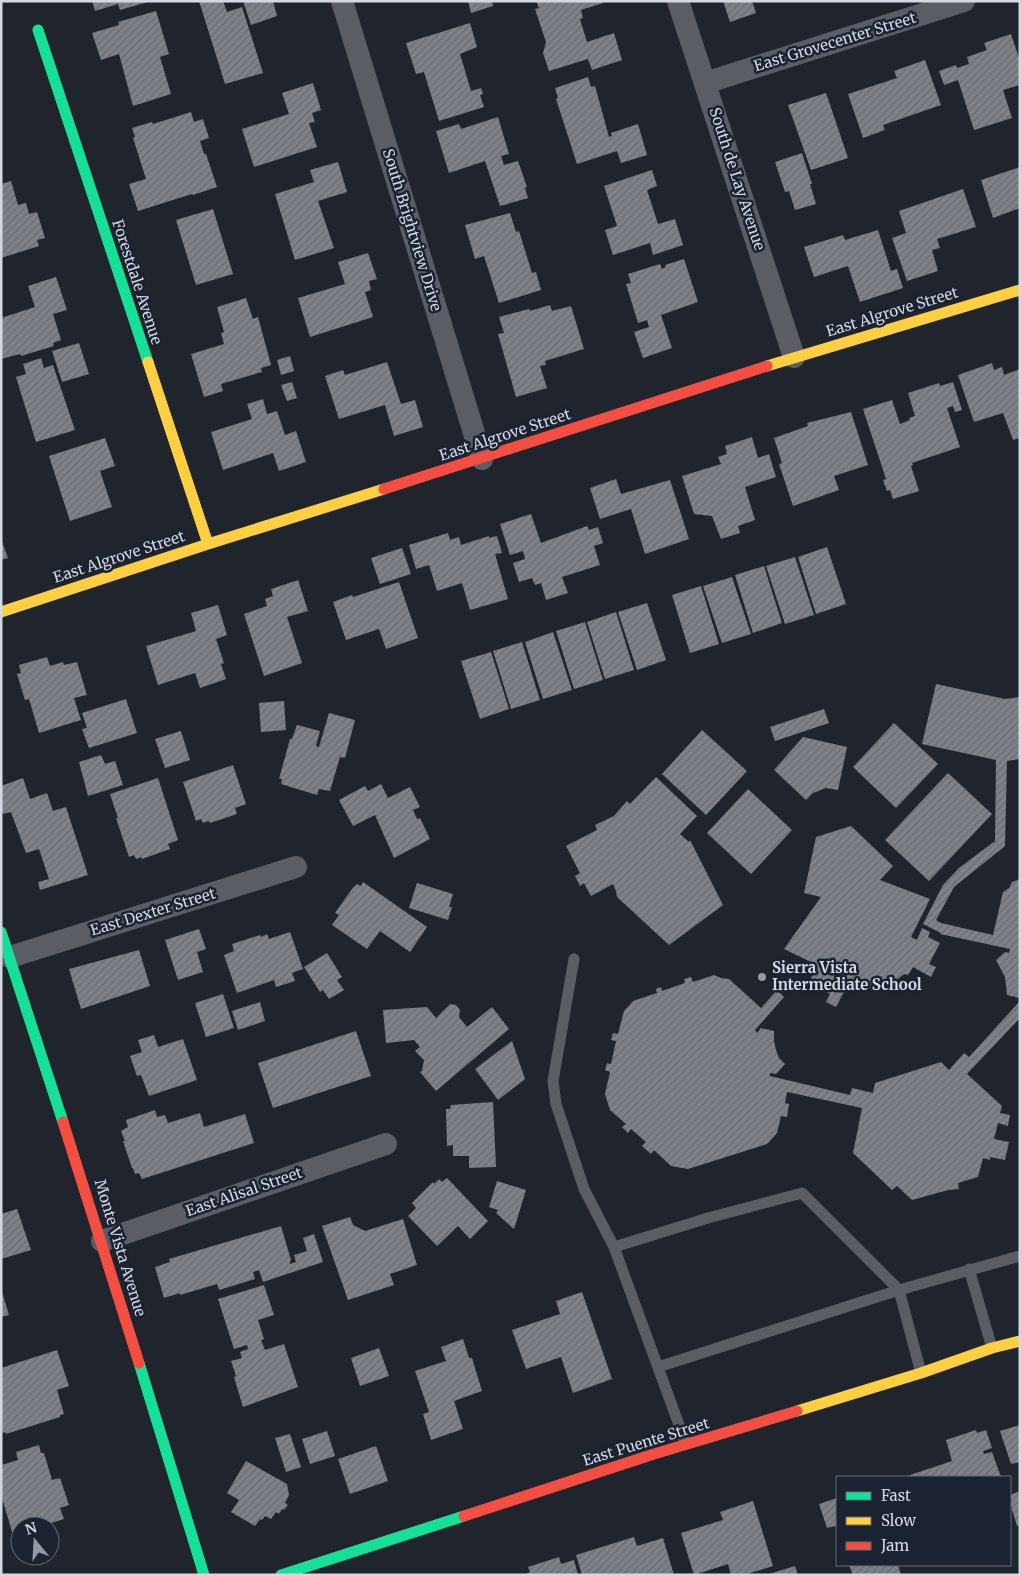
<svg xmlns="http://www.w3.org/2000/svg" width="1021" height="1576" viewBox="0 0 1021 1576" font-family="Merriweather,serif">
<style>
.building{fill:url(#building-hatch)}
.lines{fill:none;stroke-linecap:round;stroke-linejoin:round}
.lane{stroke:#5a5e64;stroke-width:11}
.street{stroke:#5a5e64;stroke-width:22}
.fast{stroke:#16e098;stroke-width:11}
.slow{stroke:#ffcf43;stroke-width:11}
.jam{stroke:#f24e42;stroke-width:11}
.poi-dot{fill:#9499a2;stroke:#1b2331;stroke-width:2}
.labels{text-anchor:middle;stroke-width:5;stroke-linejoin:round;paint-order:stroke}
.street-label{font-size:15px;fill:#d3d8e2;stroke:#1b2331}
.poi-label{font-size:15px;font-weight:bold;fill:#d3d8e2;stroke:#1b2331;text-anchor:start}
</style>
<defs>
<pattern id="building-hatch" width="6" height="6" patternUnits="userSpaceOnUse" patternTransform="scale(1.25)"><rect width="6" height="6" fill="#7e8288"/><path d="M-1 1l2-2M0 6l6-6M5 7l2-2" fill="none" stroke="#686b70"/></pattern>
</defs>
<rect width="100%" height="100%" fill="#20242c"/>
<path class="building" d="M92,1H148V2L120,10L118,4L95,11Z
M199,1H223L227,12L242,7L263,73L225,84Z
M243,1H273L277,16L251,25Z
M468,1H492L493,6L471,13Z
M536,1H602L603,3L581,10L583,18L580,19L587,42L614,33L622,60L592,70L588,59L549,71L543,53L546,42L535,9L539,8Z
M723,1H752L756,13L730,22Z
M156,11L169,54L160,57L171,94L133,106L119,54L101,60L92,33L119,25L118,22Z
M470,23L477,47L460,54L471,91L481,88L483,94L480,95L484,107L439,121L424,72L416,74L406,43Z
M1011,34L1020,61V85L1003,90L1012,118L974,130L958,80L944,85L939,71L956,65L957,68L969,64L967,57L987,50L984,43Z
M925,60L941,105L883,125L885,130L863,138L848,94L897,78L894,71Z
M588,77L591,87L595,86L609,137L612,136L611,133L638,124L647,155L621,163L617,151L577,164L556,99L558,98L555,88Z
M313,83L321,110L312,113L315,122L309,123L317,147L254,167L242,129L289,114L282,93Z
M826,93L848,158L811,170L788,105Z
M191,112L194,122L203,119L209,138L200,141L204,154H206L217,187L193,195L192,194L138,211L129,184L146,179L133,138L135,137L132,128L152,122L153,124Z
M498,117L509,154L501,156L504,165L518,161L527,187L525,188L528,198L500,206L485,161L449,173L436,131L459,124L461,129Z
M802,153L812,184H810L816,204L795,210L789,191L785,192L775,162Z
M338,162L347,192L318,201L334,248L295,260L275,194L314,182L310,170Z
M1020,167V208L993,218L981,180Z
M652,170L657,186L647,190L658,224L675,219L683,245L653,255L650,243L613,255L605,230L617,226L604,186Z
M11,181L18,205L26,203L29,214L37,212L45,238L37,240L39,246L1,258V184Z
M963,189L976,227L937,239L940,248L932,250L938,271L907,281L892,238L906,233L899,211Z
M213,209L233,274L196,285L176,220Z
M510,213L516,232L519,231L532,273L536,272L541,290L499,303L484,256L475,259L465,225Z
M878,230L891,271L897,269L903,288L860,302L848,266L814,277L804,247L843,235L845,240Z
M368,253L377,279L369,281L371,290L365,292L373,317L310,337L298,298L345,284L338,262Z
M684,259L698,302L661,315L672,348L643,358L634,332L649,327L647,320L638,323L626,284L631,283L628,274L660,264L662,269L666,267L665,265Z
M56,277L67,310L53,314L61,340L53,343L54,346L21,356L20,354L1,359V318L35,307L28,286Z
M246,298L253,319L258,317L271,365L261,368L262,372L221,384L223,391L204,397L191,354L224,344L221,333L224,332L217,307Z
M550,305L552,311L571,306L584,349L545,361L546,365L540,366L547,388L516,397L498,334L504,333L499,317L529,309L530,311Z
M79,343L89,374L62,382L52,351Z
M290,356L294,371L281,375L277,360Z
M41,358L44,368L53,365L75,430L36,442L16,377L26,374L23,364Z
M387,362L401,404L415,400L423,427L394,436L385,405L339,419L325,376L343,370L345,375Z
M992,363L994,370L1002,367L1004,375L1020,369V438L1013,440L1003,413L974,422L958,375Z
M292,382L297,398L287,401L281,385Z
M953,382L962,410L955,412L953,406L947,408L960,447L912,463L913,465L911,466L919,491L893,499L890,490L887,491L883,480L886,479L863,409L892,400L900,424L910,420L909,418L915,416L908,393L939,383L940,386Z
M263,399L267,414L277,411L285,435L296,431L306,462L279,471L273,453L223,470L211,432L252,419L247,404Z
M851,412L868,465L834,476L839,490L793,506L779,464L782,463L774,438L808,426L807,423Z
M752,437L758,458L769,454L776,477L745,487L755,520L738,526L740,533L721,539L712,516L694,514L682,476L721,464L718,457L727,454L725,446Z
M105,438L115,466L100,471L112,507L70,521L49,456Z
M616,479L621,494L670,480L689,539L645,554L631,509L600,519L590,488Z
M531,514L541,543L587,526L589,530L598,527L603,543L594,546L600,565L562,577L568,593L546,600L541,583L535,585L532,578L519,582L513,563L525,559L523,551L510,555L500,524Z
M448,533L450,540L459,537L461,545L489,536V538L497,536L502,553L495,554L508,599L470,610L462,583L437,591L429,565L416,569L409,545Z
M1,539L8,558L1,560Z
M827,547L846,604L816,614L798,557Z
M402,548L411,574L380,584L371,558Z
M795,557L814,615L785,624L766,566Z
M764,566L782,623L753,633L735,575Z
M732,577L751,634L722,643L703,586Z
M298,580L308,611L287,617L302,663L264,676L244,614L267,606L265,599L273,596L271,589Z
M399,582L418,638L386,649L379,629L346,640L333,602L352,595L353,597Z
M701,586L719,644L690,653L672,595Z
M647,603L666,660L637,670L618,612Z
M218,605L227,635L216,639L224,663L221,664L226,679L200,688L195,673L158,685L146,646L196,631L191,613Z
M616,612L634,670L605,679L587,622Z
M585,622L603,680L574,689L556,631Z
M553,632L572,690L543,699L525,642Z
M522,642L540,700L511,709L493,651Z
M491,652L509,709L480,719L461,661Z
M47,657L50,666L63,662L64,665L77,662L87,695L74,698L81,720L39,733L29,699L25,700L17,674L21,673L19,665Z
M936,684L1005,699L1020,697V759L1007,761L1005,846L954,887L936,920L941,923L993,935L1003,892L1009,888L1012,882L1020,879L1019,998L1007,995L1005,977L996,960L1005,952L1009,953L1010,949L940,934L941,933L923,924L943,885L959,868L995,841L996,760L922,744Z
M126,699L137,733L89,748L82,729L87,728L82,713Z
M284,701L286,730L261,732L259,703Z
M824,709L829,723L775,741L770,727Z
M329,713L355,720L345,758L340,757L330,791L319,789L317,795L281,784L282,779H279L290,739H292L297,725L320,731L316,746L319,747Z
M894,723L938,764L896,808L853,767Z
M702,730L747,771L706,815L662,774Z
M181,731L190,760L165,768L155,739Z
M803,737L847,747L838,790L826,788L813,793L806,800L774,770Z
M101,755L105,764L115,761L123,785L88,796L79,762Z
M233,765L246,804L235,808L237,814L210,823L209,821L203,823L201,819L196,821L183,782Z
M948,773L992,814L929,881L885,840Z
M656,777L697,816L680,834L689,842L690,840L723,905L669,945L617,897L616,891L613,884L591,896L584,883L580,886L575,876L580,873L566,846L597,830L595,825L614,816L627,801L630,804Z
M23,778L30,799L47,793L53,811L66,807L88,875L40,890L38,882L49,879L39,849L26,853L11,812L3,814L1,808V786Z
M158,778L178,840L168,844L170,849L142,859L141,857L136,859L134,855L129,857L116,818H118L110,794Z
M381,784L388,798L410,787L420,807L413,810L417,819L420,818L430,839L394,858L375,815L353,826L339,800L365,786L368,791Z
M748,789L792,830L751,874L707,833Z
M851,826L893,866L880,880L930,899L911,937L917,940L922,928L930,932L928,937L940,943L929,964L936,967L931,977L913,967L908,975L904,974L883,991L855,989L853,992L846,988L836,1007L826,1002L830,994L808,983L815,972L809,969L813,963L784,949L821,897L804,893L816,837Z
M363,882L427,927L410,952L380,931L367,949L332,925L339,915L335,913L352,889L357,884L361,886Z
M417,883L453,894L449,907H452L448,920L409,908Z
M199,929L206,949L197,952L203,972L178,980L165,940Z
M290,932L303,969L292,973L295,981L276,987L274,980L237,993L224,955L234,951L232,944L260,935L261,937L267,934L269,939Z
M139,950L150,986L81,1009L69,969Z
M327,953L342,977L337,980L344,990L329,999L323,990L320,992L304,967Z
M714,975L721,978L729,979L761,1008L777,990L784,997L755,1030L757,1033L761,1028L774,1031V1041L776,1050L779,1058L785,1064L776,1074L770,1073V1076L850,1095L852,1088L873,1093L875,1083L941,1062L949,1070L964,1053L969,1057L1020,1001V1018L967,1074L1002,1106L1000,1113L1010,1115L1008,1126L998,1123L994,1139L1009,1142L1005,1160L990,1157V1160L983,1158L978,1177L958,1183L959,1189L948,1190L912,1200L897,1186L892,1190L853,1153L862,1108L787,1092L785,1103L789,1104L787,1117L781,1116L777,1133L767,1144L688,1169L671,1166L654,1150L651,1154L642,1146L646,1142L631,1129L628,1133L622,1127L626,1124L610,1110L605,1094L610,1072L605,1070L607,1063L611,1064L616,1041L611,1040L613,1033L618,1034L624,1011L633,1001L657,993L656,989L661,987L662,991L685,983L684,979L691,977L693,982Z
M223,994L234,1028L206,1037L195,1003Z
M260,1002L265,1021L238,1030L232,1011Z
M450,1004L456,1005L460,1010L459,1017L467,1027L492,1007L509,1029L436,1091L420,1072L422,1071L424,1060L415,1051L420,1047L414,1040L386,1043L383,1010L427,1007L436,1018Z
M356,1031L371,1076L273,1108L258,1063Z
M154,1035L158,1047L183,1039L197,1080L149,1096L141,1075L137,1076L130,1056L142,1052L138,1040Z
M512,1041L525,1079L498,1100L475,1069Z
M493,1102L496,1167L469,1168V1156H453V1145L447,1146L446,1109H450L451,1105Z
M155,1110L157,1117L165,1115L168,1123L200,1113L204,1127L245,1114L254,1143L142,1179L139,1173L135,1174L133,1168H132L123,1141H125L121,1131L128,1127L126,1120Z
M447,1178L488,1221L470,1239L458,1226L437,1246L408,1216L416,1208L412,1203L433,1182L434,1184L439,1179L442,1182Z
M497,1181L526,1190L514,1229L496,1213L498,1210L489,1207Z
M17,1209L31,1250L1,1259V1214Z
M350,1217L353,1225L365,1231L403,1219L417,1265L390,1274L394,1285L348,1300L322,1226Z
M281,1226L291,1260L290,1261V1264L296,1262L294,1255L307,1251L303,1238L314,1234L323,1262L263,1282L259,1270L253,1272L255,1279L219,1290L217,1284L180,1295V1293L164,1298L155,1267L170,1262L169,1259Z
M264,1285L274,1315L258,1320L264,1339L261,1340L265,1350L284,1344L298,1387L243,1407L234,1377L236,1376L231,1361L242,1358L240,1352L248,1349L247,1345L234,1349L218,1299Z
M1,1289L9,1315L1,1317Z
M582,1292L612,1379L573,1393L561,1357L526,1369L512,1330L560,1314L556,1301Z
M463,1339L469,1358H472L482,1391L454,1401L463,1429L431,1440L423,1414L429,1412L415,1371L446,1361L441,1347Z
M379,1348L389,1376L360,1386L351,1358Z
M57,1350L69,1386L57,1390L64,1414L60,1415V1417L6,1434L5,1432L3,1433L1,1428V1368Z
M1020,1425V1462L1011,1464L1000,1431Z
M976,1430L977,1433L986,1430L992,1448L983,1451L984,1454L992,1452L1001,1477H907V1476L952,1461L946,1440Z
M327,1431L335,1456L310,1464L302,1439Z
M290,1434L301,1467L286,1472L275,1438Z
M39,1445L41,1453H44L52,1480L60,1478L69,1505L60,1508L64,1519L42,1526H20V1533L13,1535L1,1495V1465L18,1460L16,1452Z
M376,1446L388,1481L350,1494L338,1459Z
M246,1461L287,1484L289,1495L285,1503L288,1505L284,1510L282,1509L279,1514L276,1512L271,1519L265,1516L262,1520L260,1519L255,1526L231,1512L239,1500L227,1493Z
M1020,1491V1525L1017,1526L1010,1503V1495Z
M837,1498V1531L835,1526L827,1528L819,1504Z
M753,1501L773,1566L744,1575H731L728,1564L694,1575L681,1533L723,1520L720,1512Z
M634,1537L637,1546L663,1538L674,1575H582L576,1555Z
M559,1557L561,1564L574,1560L578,1575H524L530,1572L528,1567Z
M849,1565H898L901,1575H853Z
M795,1566L798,1575H769V1574Z"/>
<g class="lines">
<path class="lane" d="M574,959L553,1081L556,1104L584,1189L614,1247
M969,1269L992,1348
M658,1367L899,1290L1020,1256
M686,1444L614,1247L708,1218L802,1193L899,1290L921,1373"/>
<path class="street" d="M342,1L482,459
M678,1L794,357
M705,83L964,1
M10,957L296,867
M102,1241L386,1144"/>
<path class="fast" d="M38,30L148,362
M1,932L63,1122
M139,1363L204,1575
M281,1575L464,1516"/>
<path class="slow" d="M148,362L208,544
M767,366L1020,290
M1,612L208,544L384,489
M797,1411L921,1373L992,1348L1020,1341"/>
<path class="jam" d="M384,489L767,366
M63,1122L139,1363
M464,1516L654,1454L797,1411"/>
</g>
<circle class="poi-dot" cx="762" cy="977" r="5"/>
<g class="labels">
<g class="street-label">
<text transform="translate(835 42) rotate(-17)" y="5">East Grovecenter Street</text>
<text transform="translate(737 179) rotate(72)" y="5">South de Lay Avenue</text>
<text transform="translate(412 230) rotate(73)" y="5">South Brightview Drive</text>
<text transform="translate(137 282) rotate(72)" y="5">Forestdale Avenue</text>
<text transform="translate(892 312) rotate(-17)" y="5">East Algrove Street</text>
<text transform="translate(505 435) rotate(-18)" y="5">East Algrove Street</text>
<text transform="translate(119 557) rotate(-18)" y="5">East Algrove Street</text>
<text transform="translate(153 912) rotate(-17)" y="5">East Dexter Street</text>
<text transform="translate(244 1192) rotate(-19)" y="5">East Alisal Street</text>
<text transform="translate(120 1248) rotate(73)" y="5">Monte Vista Avenue</text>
<text transform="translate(646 1442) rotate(-17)" y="5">East Puente Street</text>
</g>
<g class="poi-label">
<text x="772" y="973">Sierra Vista<tspan x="772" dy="17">Intermediate School</tspan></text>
</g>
</g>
<rect width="1021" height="1576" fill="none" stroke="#d3d8e2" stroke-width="5"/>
<rect x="836" y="1476" width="175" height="90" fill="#1b2331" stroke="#656b78"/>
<rect x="846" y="1492" width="25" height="8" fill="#16e098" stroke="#656b78"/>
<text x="881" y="1501" font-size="15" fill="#d3d8e2">Fast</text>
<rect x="846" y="1517" width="25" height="8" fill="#ffcf43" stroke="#656b78"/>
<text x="881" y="1526" font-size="15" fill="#d3d8e2">Slow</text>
<rect x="846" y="1542" width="25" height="8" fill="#f24e42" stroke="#656b78"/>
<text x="881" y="1551" font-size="15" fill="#d3d8e2">Jam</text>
<g transform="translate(35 1541) rotate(342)"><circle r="24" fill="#1b2331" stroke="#656b78"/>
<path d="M0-4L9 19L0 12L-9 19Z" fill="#9499a2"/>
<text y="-8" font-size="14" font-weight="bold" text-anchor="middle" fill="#d3d8e2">N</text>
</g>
</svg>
